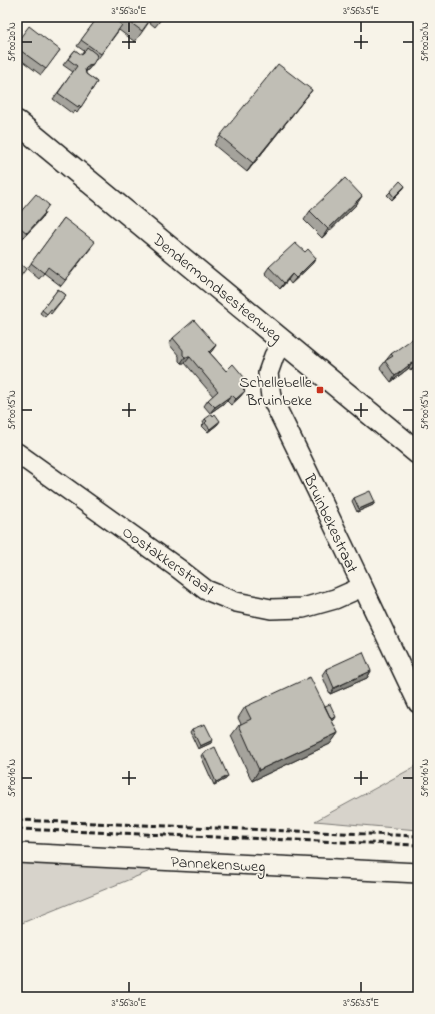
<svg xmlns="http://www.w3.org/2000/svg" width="435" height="1014" viewBox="0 0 435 1014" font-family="'Indie Flower',sans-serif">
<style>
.green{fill:#d7d3cb;stroke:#7a7874}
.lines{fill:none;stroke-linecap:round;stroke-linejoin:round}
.minor-casing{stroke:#1c1c1c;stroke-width:22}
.major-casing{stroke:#1c1c1c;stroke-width:25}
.minor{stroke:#f7f3e8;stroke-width:19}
.major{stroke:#f7f3e8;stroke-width:22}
.rail{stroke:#1c1c1c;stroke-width:3;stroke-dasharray:6 3;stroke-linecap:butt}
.wall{fill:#a5a39c;stroke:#1c1c1c}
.shaded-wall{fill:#86857f;stroke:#1c1c1c}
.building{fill:#c0beb5;stroke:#1c1c1c}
.ticks{fill:none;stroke:#1c1c1c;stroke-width:1.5}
.poi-dot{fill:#c8321e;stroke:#f7f3e8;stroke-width:1.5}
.labels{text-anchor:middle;stroke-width:3.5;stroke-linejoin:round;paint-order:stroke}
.street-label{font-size:16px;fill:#1c1c1c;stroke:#f7f3e8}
.poi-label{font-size:16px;fill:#1c1c1c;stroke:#f7f3e8;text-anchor:end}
.neatline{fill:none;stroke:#1c1c1c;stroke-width:1.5}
.ticks-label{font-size:10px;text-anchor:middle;fill:#1c1c1c}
</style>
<rect width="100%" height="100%" fill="#f7f3e8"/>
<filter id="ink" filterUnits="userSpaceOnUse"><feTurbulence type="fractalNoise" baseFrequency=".025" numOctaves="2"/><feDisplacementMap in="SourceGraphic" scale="8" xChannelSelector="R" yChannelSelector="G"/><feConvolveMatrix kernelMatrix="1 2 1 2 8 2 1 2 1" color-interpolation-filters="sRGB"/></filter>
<g filter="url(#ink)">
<path class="green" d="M418,765V830L315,821Z
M17,861L160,867L17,925Z"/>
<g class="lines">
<g class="minor-casing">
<path id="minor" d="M283,341L274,356L268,373L271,397C322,498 369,601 418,703
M17,453L179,569L206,590L236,602L271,609L303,608L335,599L362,587
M17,853L418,873"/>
</g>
<g class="major-casing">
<path id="major" d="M17,122L418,453"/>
</g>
<use href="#minor" class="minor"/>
<use href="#major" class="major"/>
<path class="rail" d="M17,820L418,836
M17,829L418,845"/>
</g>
<path class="wall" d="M98,17H163L155,27L149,22L135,42L119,30L97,60L96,59L88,70H87L86,72V74L97,82L77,113L75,111L73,114L53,99L73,72L63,65L75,50L81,55L84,51L77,46Z
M17,42L60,50L41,75L17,57Z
M312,90L305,99L247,172L214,145L220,136Z
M405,186L403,189L392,200L387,195L390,192Z
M362,196L356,205L322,238L304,220L310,211Z
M45,212V213L41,219L22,239L17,235V216Z
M64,218L91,248L61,286L44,273L39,279L27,269Z
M305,252L316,258L312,264L291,284L288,280L280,289L265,273L269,267Z
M58,289L66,295L51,314L49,312L45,317L40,313Z
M173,338L216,345L210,353L226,371L245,389L240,397L231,405L227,401L210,413L204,406L208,400L213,396L185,363H181L179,361V356L169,344Z
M418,342V365L411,371L409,368L391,382L380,368L391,354Z
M205,419L218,424L208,432L202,426L204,424L203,422Z
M354,498L375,502L373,505L357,512L352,501Z
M326,669L371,671L367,678L330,694L322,675Z
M325,706L334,720L332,721L338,733L330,744L252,781L231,736L239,725L241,724L238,718L245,707Z
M192,729L211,743L198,749L190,732Z
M203,753L226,779L214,785L201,756Z"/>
<path class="shaded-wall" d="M93,64L88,70H87L85,73V69L89,65Z
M312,90L305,99L247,172L253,163Z
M405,186L403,189L392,200L394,197Z
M362,196L356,205L322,238L328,229Z
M45,213L41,219L22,239L27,233Z
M316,258L312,264L291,284L296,278Z
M292,274L288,280L280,289L284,283Z
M216,345L212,351L204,358L209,352Z
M185,357H190L185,363H181Z
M418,361L417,365L411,371L415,364Z
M413,362L409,368L391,382L395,376Z
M249,383L245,389L238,395L243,389Z
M245,391L240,397L231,405L236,399Z
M232,395L227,401L210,413L215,407Z
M220,421L218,424L208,432L210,429Z
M375,502L373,505L357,512L359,509Z
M371,671L367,678L330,694L334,688Z
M336,717L334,720L322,726L324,723Z
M338,733L330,744L252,781L259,770Z
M213,740L211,743L198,749L200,746Z
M228,776L226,779L214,785L216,782Z"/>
<path class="building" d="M98,17H111L122,25L101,54L81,40Z
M123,17H152L142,31Z
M29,26L60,50L46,69L17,48V42Z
M87,47L96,54L97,57L93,64L89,65V67H87L85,69L86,74L97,82L81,107L79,105L78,107L58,93L77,66L68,59L75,50L82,55Z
M278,64L312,90L253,163L220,136Z
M17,178L21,182L17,186Z
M345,178L362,196L328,229L310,211Z
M400,181L405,186L394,197L390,192Z
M36,194L49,205L44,212L45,213L27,233L17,225V216Z
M64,218L95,242L65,280L48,267L44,273L31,263Z
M295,243L305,252L308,249L316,258L296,278L292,274L284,283L269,267Z
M17,261L26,269L17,281Z
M58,289L66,295L53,310L51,309L47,314L42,310Z
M194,320L216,345L209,352L226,371L233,364L249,383L243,389L245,391L236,399L232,395L215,407L208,400L218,391L190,357H185L183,355V350L173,338Z
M415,337L418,342V362L415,364L413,362L395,376L385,361L393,356L391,354Z
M212,414L213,416L215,414L220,421L210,429L205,423L207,421L205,419Z
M370,491L375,502L359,509L354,498Z
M363,652L371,671L334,688L326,669Z
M310,677L338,733L259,770L239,725L251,719L245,707Z
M330,704L336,717L331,719L325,706Z
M205,724L213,740L200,746L192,729Z
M215,747L228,776L216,782L203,753Z"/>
</g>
<path class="ticks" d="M129,22V32M361,22V32M129,35V49M361,35V49M22,42H32M122,42H136M354,42H368M403,42H413M129,403V417M361,403V417M22,410H32M122,410H136M354,410H368M403,410H413M129,771V785M361,771V785M22,778H32M122,778H136M354,778H368M403,778H413M129,982V992M361,982V992"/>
<rect class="poi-dot" x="316" y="386" width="8" height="8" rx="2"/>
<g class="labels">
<g class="street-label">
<text transform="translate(218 287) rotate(39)" y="6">Dendermondsesteenweg</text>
<text transform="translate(332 523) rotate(65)" y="6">Bruinbekestraat</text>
<text transform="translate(169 560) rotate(35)" y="6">Oostakkerstraat</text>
<text transform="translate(218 863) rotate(3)" y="6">Pannekensweg</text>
</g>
<g class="poi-label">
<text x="312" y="387">Schellebelle<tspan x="312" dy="18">Bruinbeke</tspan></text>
</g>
</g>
<rect width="435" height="1014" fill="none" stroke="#f7f3e8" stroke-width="44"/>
<rect x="22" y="22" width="391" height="970" class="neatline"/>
<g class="ticks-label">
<text x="129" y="14">3°56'30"E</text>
<text x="361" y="14">3°56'35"E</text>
<text transform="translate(11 42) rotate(-90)" y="4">51°00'20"N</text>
<text transform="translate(424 42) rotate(-90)" y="4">51°00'20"N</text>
<text transform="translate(11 410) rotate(-90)" y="4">51°00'15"N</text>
<text transform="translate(424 410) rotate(-90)" y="4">51°00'15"N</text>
<text transform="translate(11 778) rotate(-90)" y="4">51°00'10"N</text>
<text transform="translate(424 778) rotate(-90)" y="4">51°00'10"N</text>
<text x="129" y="1006">3°56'30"E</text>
<text x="361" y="1006">3°56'35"E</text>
</g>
</svg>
